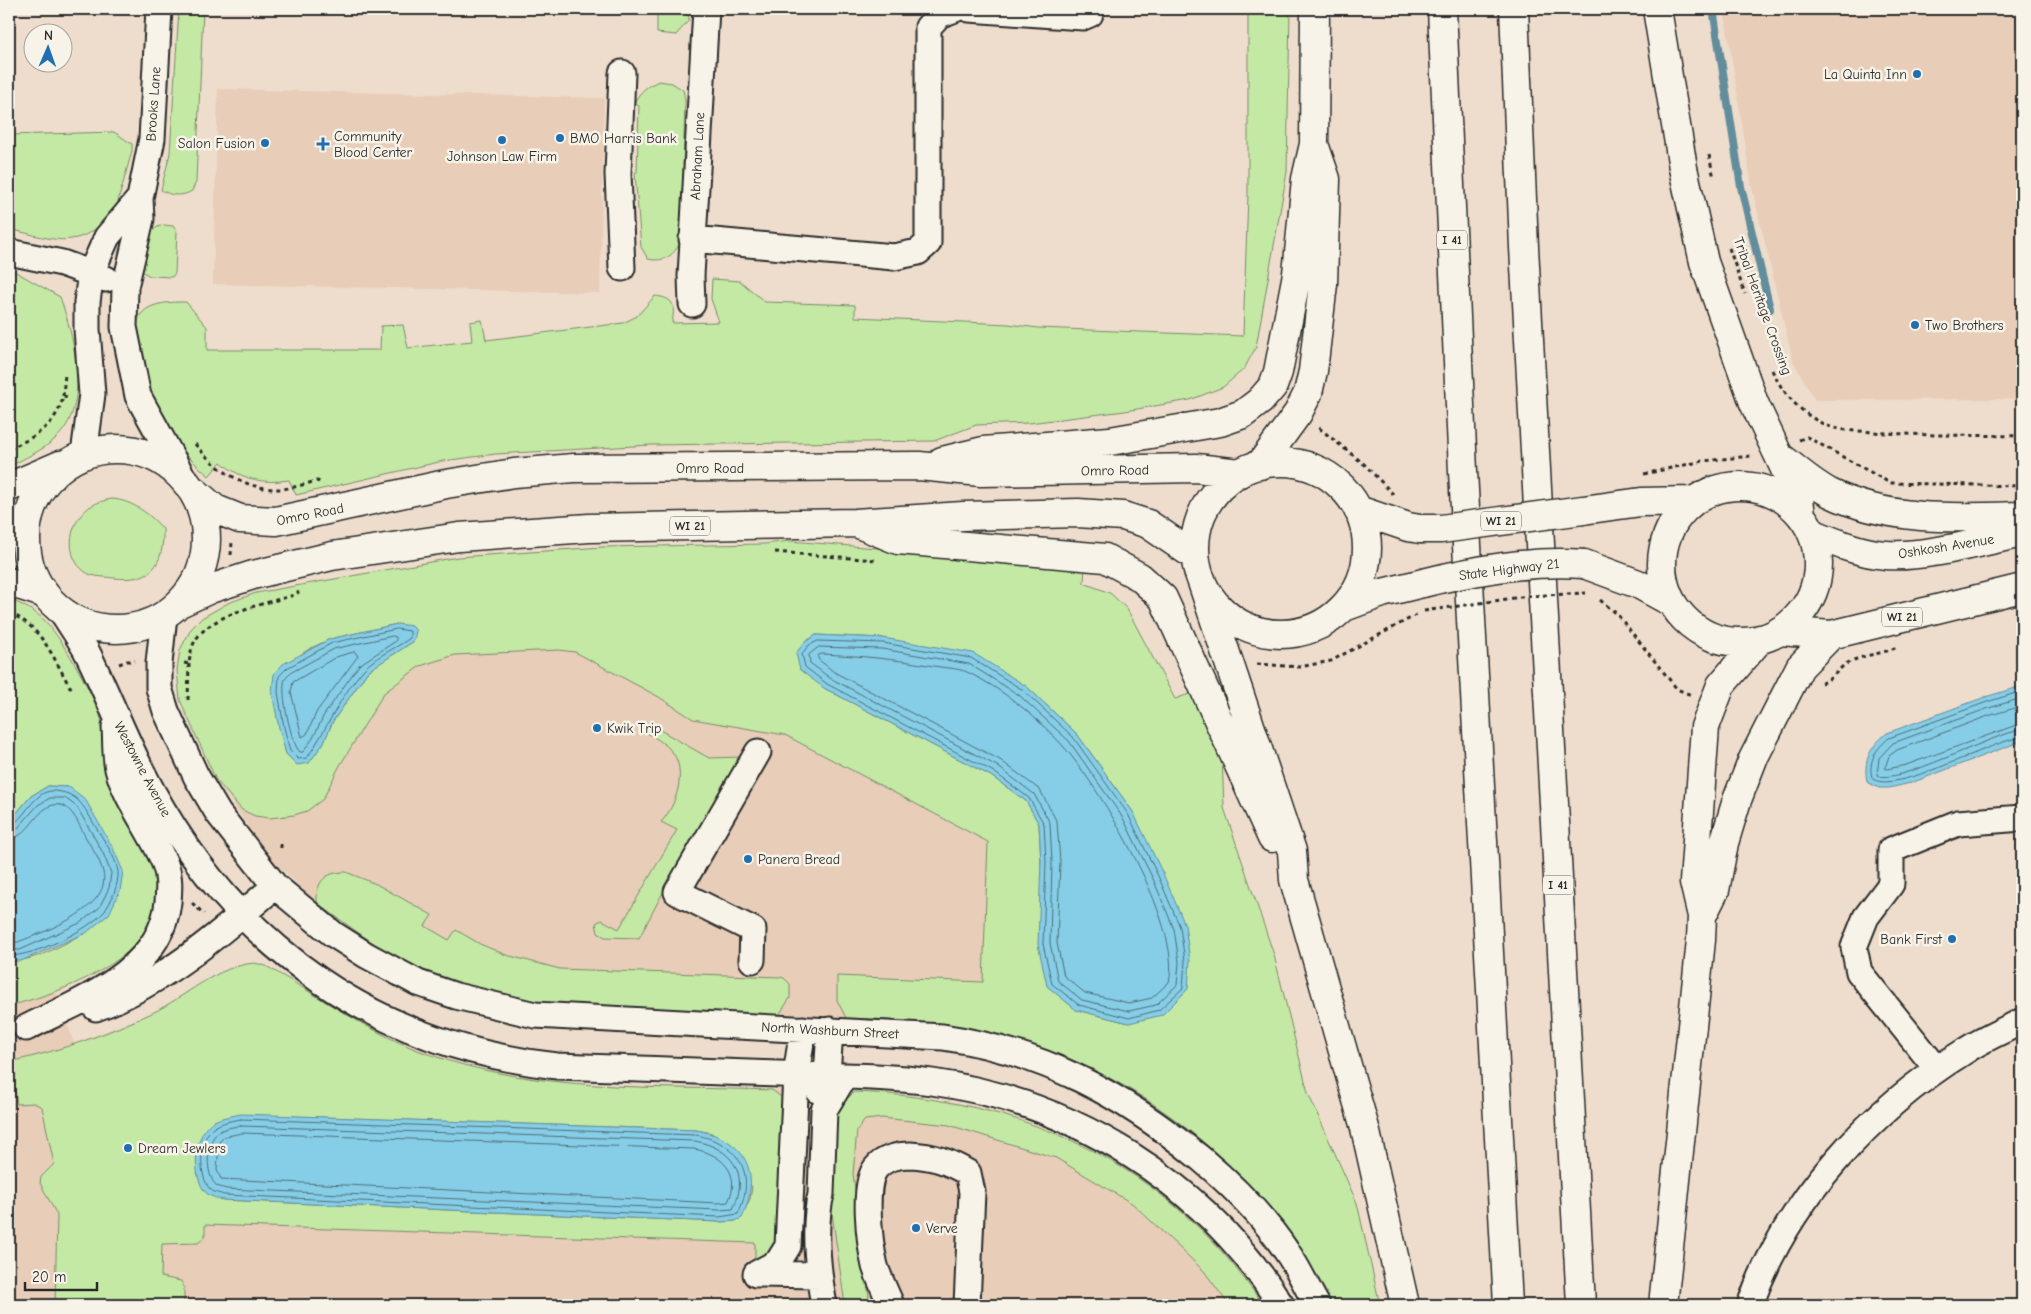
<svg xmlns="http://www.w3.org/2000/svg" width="2031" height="1314" viewBox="0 0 2031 1314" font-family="'Comic Neue',sans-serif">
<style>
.built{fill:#e8cdb8}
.green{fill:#c4e9a4;stroke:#788a68;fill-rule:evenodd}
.water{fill:#86cee7;stroke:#628d9c}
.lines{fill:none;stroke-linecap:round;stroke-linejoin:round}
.shore{stroke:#4f6c76;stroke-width:1}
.stream{stroke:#628d9c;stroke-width:8}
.minor-casing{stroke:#2b2b2b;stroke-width:29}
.major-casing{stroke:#2b2b2b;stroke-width:31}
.highway-casing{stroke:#2b2b2b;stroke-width:31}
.path{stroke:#2b2b2b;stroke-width:3;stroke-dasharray:4 4;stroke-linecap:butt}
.minor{stroke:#f7f3e8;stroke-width:25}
.major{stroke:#f7f3e8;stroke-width:28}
.highway{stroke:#f7f3e8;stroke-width:28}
.highway-bridge-casing{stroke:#2b2b2b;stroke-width:31;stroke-linecap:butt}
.path-bridge{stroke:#2b2b2b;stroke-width:3;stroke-dasharray:4 4;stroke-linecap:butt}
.highway-bridge{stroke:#f7f3e8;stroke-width:28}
.poi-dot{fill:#1f6fb2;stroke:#f7f3e8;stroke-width:2}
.labels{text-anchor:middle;stroke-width:5;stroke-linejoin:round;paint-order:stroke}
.shield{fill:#f7f3e8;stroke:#686764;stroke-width:1}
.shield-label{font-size:12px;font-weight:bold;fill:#2b2b2b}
.poi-label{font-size:14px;fill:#2b2b2b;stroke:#f7f3e8;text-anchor:start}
.street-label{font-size:14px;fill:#2b2b2b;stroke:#f7f3e8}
</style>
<rect width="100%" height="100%" fill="#edc"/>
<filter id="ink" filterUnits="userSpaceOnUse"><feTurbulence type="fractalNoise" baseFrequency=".02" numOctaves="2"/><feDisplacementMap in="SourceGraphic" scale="10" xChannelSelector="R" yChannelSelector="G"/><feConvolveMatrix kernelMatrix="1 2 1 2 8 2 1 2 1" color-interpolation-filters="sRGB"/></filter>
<g filter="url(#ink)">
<path class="built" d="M1724,9H2022V399L1815,400L1793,361L1752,188Z
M218,89L604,98L600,293L213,284Z
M649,548L1022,825L1019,1040L940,1023L629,1010L454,981L425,970L390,953L360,935L317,903L270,858L216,780L180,700L177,670L180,650L191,629L205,615L228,603L256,593L458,557L549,550Z
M9,600L34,612L47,623L70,659L100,718L137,942L94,974L57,993L74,1044L154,1012L221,972L236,966L255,963L266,966L391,1039L461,1064L521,1077L583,1084L870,1093L955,1102L999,1113L1059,1134L1145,1183L1174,1204L1202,1229L1231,1263L1263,1305H9Z"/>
<path class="green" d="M179,9H203L196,182L192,191C182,197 171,196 161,190L170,153Z
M657,9H688L689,20L676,35L657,33Z
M1248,9H1290L1287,172L1256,347L1244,369L1223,387L1190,400L1125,411L1029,423L976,425L934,441L651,445L496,454L443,461L296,495L289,480C263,484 242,480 221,462L209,476C182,454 157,418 147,384C143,372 142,359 140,346C138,337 134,321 142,313C152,302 172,302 186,302L207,327V350H380L381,326L403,325L408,348L472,341L470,322L482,320L486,340L623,323L637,316L655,296C675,298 675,306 672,323L719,322L711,299L712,279L740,281L765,302L855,305V317L1008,324L1038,328L1243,336L1248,195Z
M659,81L672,83L683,90L685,100L681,241C675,254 665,263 648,259L641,247L635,173L637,172L639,106L634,103C640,91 647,86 659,81Z
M114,132L132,144V151L115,212C76,252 57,240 9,229V135Z
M164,225L173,226L177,232L175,273L172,277L150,276L141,271C145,253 144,228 164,225Z
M9,271H14L60,297C74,337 92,407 55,439C42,451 24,458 9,467Z
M112,499C132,500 151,515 163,529C164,566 151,582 114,578C107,577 98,577 91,575C70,566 67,541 76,523C85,507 95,502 112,499Z
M790,541L1085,565L1084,583L1110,593L1127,609L1175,699L1192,693L1222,755L1224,808L1274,955L1308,1093L1357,1203L1380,1305H1332C1326,1292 1317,1279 1309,1266C1245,1160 1137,1075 1017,1040C961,1023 904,1020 846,1018L837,1000V976L983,982L988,842L785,735L693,719L659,697L575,652L559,650L455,655L420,666L384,693L339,767L323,799L307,811L294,815L270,818L255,816L242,810L216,780L180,700L177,670L180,650L191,629L202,618L228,603L256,593L458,557L603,547L764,544ZM397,624L414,641L368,671L333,721L323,744L286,754L272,692L299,656L309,649L330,639ZM816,635L883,638L1026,686L1077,734L1133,812L1129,1023L1077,1010L1047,986L1039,824L1026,801L991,776L824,688L805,642Z
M9,600C23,604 37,612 47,623C63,641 95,696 101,719C104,732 103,748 109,760C127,805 174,872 152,921C130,968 55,994 9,1006V961C41,962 84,934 109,914L69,787L48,786L31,796L9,822Z
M646,722L709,758L743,757L661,896L639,938L605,937L598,933L596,923L602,920L619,929L677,830L661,822C676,807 687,772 673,753C666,743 652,736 642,730Z
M346,872L376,884L432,915L425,926L449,940L456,930L480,944L506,955L560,969L780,977L784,978L790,984V998L779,1015C648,1010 508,1019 389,953C364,938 341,920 317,903C316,882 324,872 346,872Z
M255,963L266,966C319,996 369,1033 428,1054C538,1093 657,1086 772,1090L784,1099L780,1249L755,1263V1243L205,1225V1237L198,1243L162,1244L161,1277L181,1281L184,1287V1305H55L57,1215L40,1183L41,1177L54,1164L42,1107L34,1103L17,1104L12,1074L14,1061C62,1050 107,1034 152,1013C186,997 215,966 255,963ZM289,1116L696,1130L712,1133L752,1187L750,1199L741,1218L735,1221L719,1222L223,1200L204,1190L198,1173V1144Z
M854,1092C1022,1098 1168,1163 1263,1305H1229L1204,1271L1133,1204L1056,1158L949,1125L882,1118L865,1120L857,1130L853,1174L870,1305H845L828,1185L835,1111Z"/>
<path class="water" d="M397,624L412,626L416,631L414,641L368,671L333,721L323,744L309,763L297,765L286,754L279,728L272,692L274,674L283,664L330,639Z
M816,635L883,638L973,653L1026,686L1077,734L1133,812L1164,876L1185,925L1190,961L1188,989L1162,1015L1129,1023L1076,1010L1047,986L1038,944L1041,862L1039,824L1026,801L991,776L824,688L800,670L796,653L805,642Z
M2022,686V741L1911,783L1889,788H1879L1867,782C1863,760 1870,747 1887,733L1985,697Z
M48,786L69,787L85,799L113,848L123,871L120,891L109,914L86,933L21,961H9V822L31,796Z
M241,1114L696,1130C746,1139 762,1172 742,1218L735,1221L719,1222L223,1200C216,1198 207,1196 203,1189C192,1171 194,1132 214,1121C222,1117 232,1116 241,1114Z"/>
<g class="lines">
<path class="shore" d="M397,629L410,631V638C395,649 376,656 364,669C340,696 327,729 307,758L298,759L290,751L284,727L278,692L279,676L287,668L332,643Z
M393,636L396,637V641L359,665L324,715L313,738L303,752H300C291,744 280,691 285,679C286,678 290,674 290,673L334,649Z
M818,641L883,643L971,658L1023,690L1073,737L1128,814L1159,878L1180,927L1185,961L1183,988L1159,1010L1129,1018L1079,1005L1052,984L1043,944L1046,862L1044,824L1029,798L994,772L827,684L805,667L802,654L808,646Z
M819,647L882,649L969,664L1019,695L1069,741L1123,818L1154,881L1174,929L1179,962L1177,985L1156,1005L1129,1011L1082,1000L1058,981L1050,943L1052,862L1050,823L1034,794L997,766L830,678L810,663L809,655Z
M355,652L358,656L317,711L307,734L302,737L291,692L293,682L336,657Z
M822,654C862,656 894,659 934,666C944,668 958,668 967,672C1003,689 1037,717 1063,746C1100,787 1183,926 1169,982L1152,998L1129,1003L1085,993L1064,976L1057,943L1060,862L1057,822L1040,790L1000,760L834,672L818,659V656Z
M2022,691L1987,702L1889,738C1876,749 1868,760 1872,778C1892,797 1993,740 2022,737
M2022,698L1989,708L1893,743L1879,758L1877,775C1895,787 1995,732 2022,730
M2022,706L1991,715L1897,750L1889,756L1885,768L1887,769L1906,765L2022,723
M9,825C24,823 33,790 53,791C77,792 83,805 94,824C102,838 116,856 118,872C119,884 111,903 104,912C87,931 34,956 9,956
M9,831L18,828L38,805L50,798H65L77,807L103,853L111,873L109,888L99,908L80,923L20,950H9
M9,839C31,838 38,800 61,805C73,808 80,827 86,838C92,848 100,860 103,872C112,909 43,932 18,942L9,943
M241,1119L696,1135C739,1143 757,1173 738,1214L719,1217L224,1195C219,1193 214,1193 210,1189C199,1177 199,1144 209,1132C217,1123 229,1121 241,1119Z
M241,1126L695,1141C732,1148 750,1173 733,1209L719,1210L226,1189L217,1186C206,1177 206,1149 213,1138C219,1128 231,1127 241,1126Z
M242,1133L694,1149C722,1154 742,1173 728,1202L719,1203L221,1179L217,1170L219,1142L224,1137Z"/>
<path class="stream" d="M1713,9L1741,187L1770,309"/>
<g class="minor-casing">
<path id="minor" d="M159,9L152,139L140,198L141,219L125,287L124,327L138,396L181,474
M969,9L1083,17L1090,14L1091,9
M622,73L618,174L622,268
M692,239L894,257L918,252L928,243V27L939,15L955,9
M9,252L62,263L106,279
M692,304L691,276L706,9
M84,454L92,394L87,329V302L91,273L107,237L140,198
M62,612C71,626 81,640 88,654C110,699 128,747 152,791C239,949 377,1046 557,1066C631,1069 705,1071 779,1074C829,1076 881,1075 932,1082C1074,1102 1205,1183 1281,1305
M164,616L159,663V688L166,711L196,776L218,813L275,886L333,934L366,955L418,983L456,996L535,1015L943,1037C1044,1052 1122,1094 1200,1158C1232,1185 1264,1217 1287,1252C1299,1269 1307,1288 1317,1305
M752,960L753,930L677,892L758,752
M96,1008C164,983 222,932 275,886
M26,1028C81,1000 161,972 168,902C169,889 170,877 165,864C153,834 126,800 118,769C115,755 116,740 115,727
M1937,1069L1859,972L1854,947L1866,917L1891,884V850L1958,823L2022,818
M819,1091L827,1076L830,1030
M756,1274L778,1262L788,1246L796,1075L803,1029
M758,1274L819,1275
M824,1305C818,1272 813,1227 821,1194L824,1110L844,1077
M891,1305C886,1292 879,1279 875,1266C870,1245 862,1185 876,1168C884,1158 899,1155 910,1155C933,1156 948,1161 968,1173L972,1192L967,1305
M1750,1305C1787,1200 1871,1109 1965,1051C1983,1039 2003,1031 2022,1021"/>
</g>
<g class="major-casing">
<path id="major" d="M1812,533C1836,543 1860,553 1886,555C1926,558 1982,541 2022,533
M1780,631L1831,635L2022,588"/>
</g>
<g class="highway-casing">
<path id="highway" d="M1442,9L1463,471L1508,1305
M1514,9L1524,247L1581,1305
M1657,9L1683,168L1704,262L1754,403L1799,499L1801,515
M26 539a90 90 0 1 1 180 0a90 90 0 1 1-180 0Z
M1783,459C1798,471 1813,484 1830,493C1889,522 1958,518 2022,516
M942,461L983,451L1110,441L1220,422L1243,414L1260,401L1273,386L1278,372L1297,274L1306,179L1314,144L1315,9
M1195 548a86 86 0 1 1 172 0a86 86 0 1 1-172 0Z
M1260,465L1298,413L1308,393L1313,371L1323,284L1326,179L1314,144
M1662 564a78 78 0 1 1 156 0a78 78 0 1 1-156 0Z
M9,487L60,465
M194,491L215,509L240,519L276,521L446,484L514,473L574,468L919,466L981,472L1196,468L1240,473
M1358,510L1408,527L1420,529
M1583,510L1641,502L1692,501
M861,525L898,540L1105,558L1140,577L1163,598L1272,838
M1584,564L1638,584L1671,602
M1201,579L1292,851L1294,880L1365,1128L1405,1305
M9,582L43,593
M182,602L210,589L253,575L332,556L459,537L589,528L855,523L963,516L1078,513L1123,516L1148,524L1195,556
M1344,607L1382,593L1423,583
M1702,916L1715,890L1724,843L1737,800L1753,759L1800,667L1831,635
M1663,1305L1701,940L1702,916L1694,882L1705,727L1721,685L1760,639"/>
</g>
<path class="path" d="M1709,155L1714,178
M1729,248L1745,294
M1772,370C1783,395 1805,418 1831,427C1844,431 1860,431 1873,432C1923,436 1973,435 2022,436
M63,396L65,374
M1319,428L1364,464L1393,494
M1799,440L1807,437L1890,483L2022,486
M195,444C215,468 242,488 275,489C288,490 304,484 317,481L323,483
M9,449C34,437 57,426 63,396L67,397
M1644,474L1703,461L1751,456
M775,552L876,560
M231,555L232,542
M1600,600L1617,614L1677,689L1691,695
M9,613C41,625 54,659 70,687L75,685
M184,663L189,664C190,656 191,648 195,641C211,613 265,604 294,595L299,592
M119,664L127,661H135
M1257,664L1300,667L1331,661L1420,613
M1821,683C1832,680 1837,670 1846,664C1862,654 1881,655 1897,647
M188,700L189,664
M281,848V844
M192,903L204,914"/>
<use href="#minor" class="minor"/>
<use href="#major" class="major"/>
<use href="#highway" class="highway"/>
<g class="highway-bridge-casing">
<path id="highway-bridge" d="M1420,529H1441L1583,510
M1423,583C1475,570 1530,560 1584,564"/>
</g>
<path class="path-bridge" d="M1424,611L1528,596L1586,593"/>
<use href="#highway-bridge" class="highway-bridge"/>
</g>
</g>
<g class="poi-dot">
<circle cx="1917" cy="74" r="5"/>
<circle cx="560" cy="138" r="5"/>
<circle cx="502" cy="140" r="5"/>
<circle cx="265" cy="143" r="5"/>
<path d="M320.5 136.5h5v5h5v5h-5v5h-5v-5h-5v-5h5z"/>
<circle cx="1915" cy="325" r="5"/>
<circle cx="597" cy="728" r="5"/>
<circle cx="748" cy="859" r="5"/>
<circle cx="1952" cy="939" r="5"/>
<circle cx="128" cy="1148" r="5"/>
<circle cx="916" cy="1228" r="5"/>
</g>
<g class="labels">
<g class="shield">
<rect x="1437" y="230.5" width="30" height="19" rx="4"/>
<rect x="1481" y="511.5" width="40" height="19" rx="4"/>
<rect x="670" y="516.5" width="40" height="19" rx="4"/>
<rect x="1882" y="607.5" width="40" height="19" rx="4"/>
<rect x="1543" y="875.5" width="30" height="19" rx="4"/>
</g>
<g class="shield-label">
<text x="1452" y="244">I 41</text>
<text x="1501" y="525">WI 21</text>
<text x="690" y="530">WI 21</text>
<text x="1902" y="621">WI 21</text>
<text x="1558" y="889">I 41</text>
</g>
<g class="poi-label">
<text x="1907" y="79" text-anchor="end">La Quinta Inn</text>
<text x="334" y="141">Community<tspan x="334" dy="16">Blood Center</tspan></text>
<text x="570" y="143">BMO Harris Bank</text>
<text x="255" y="148" text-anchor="end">Salon Fusion</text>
<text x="502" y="161" text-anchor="middle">Johnson Law Firm</text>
<text x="1925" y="330">Two Brothers</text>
<text x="607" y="733">Kwik Trip</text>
<text x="758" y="864">Panera Bread</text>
<text x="1942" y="944" text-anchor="end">Bank First</text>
<text x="138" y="1153">Dream Jewlers</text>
<text x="926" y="1233">Verve</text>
</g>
<g class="street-label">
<text transform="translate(153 104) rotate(-86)" y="5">Brooks Lane</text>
<text transform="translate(697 156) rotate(-87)" y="5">Abraham Lane</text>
<text transform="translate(1763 306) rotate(70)" y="5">Tribal Heritage Crossing</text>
<text x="710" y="473">Omro Road</text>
<text transform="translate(1115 470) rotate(-1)" y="5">Omro Road</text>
<text transform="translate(310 514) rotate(-11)" y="5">Omro Road</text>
<text transform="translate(1946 546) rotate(-9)" y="5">Oshkosh Avenue</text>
<text transform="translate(1509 569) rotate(-7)" y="5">State Highway 21</text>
<text transform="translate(143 769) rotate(62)" y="5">Westowne Avenue</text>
<text transform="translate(830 1030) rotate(3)" y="5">North Washburn Street</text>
</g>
</g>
<rect width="2031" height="1314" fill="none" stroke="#f7f3e8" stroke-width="30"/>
<rect x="15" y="15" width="2001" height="1284" fill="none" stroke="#2b2b2b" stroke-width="2" filter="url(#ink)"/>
<g transform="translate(48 48) rotate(2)"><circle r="24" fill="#f7f3e8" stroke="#a5a39c"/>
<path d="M0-4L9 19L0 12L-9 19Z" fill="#1f6fb2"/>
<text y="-8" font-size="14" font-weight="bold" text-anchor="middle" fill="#2b2b2b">N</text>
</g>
<path d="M25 1282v8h72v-8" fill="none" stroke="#2b2b2b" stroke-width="2.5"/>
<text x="32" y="1282" font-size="15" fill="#2b2b2b" stroke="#f7f3e8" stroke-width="4" paint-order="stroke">20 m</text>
</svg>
